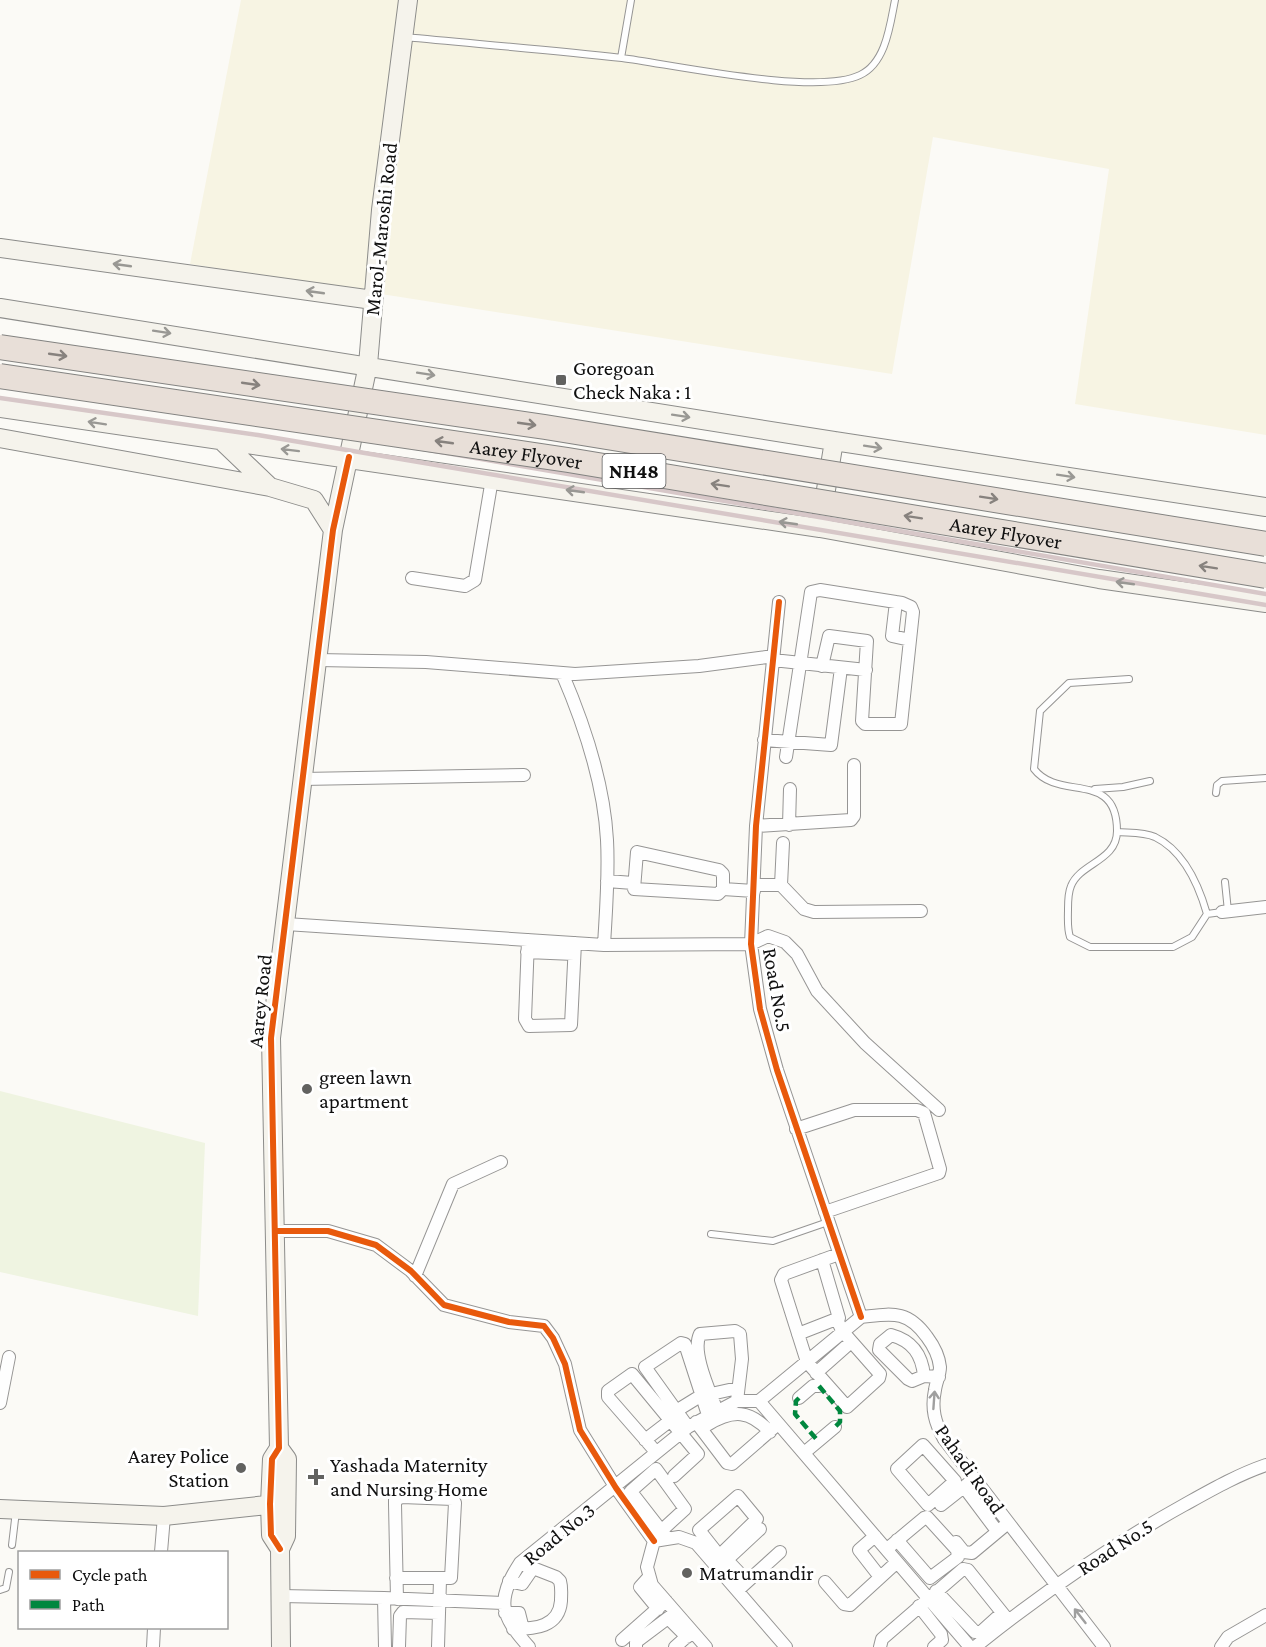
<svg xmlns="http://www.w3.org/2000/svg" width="1266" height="1647" viewBox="0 0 1266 1647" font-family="'Crimson Pro',serif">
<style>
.farmland{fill:#f7f4e3}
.pitch{fill:#eff4e1}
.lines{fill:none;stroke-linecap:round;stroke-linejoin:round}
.lane-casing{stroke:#969594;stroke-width:8}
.street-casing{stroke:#969594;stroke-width:14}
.secondary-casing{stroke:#8c8c8a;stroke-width:20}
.lane{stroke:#fefefe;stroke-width:6}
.street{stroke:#fefefe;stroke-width:12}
.secondary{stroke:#f5f3ec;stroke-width:18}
.rail{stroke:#d7c7c8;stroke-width:4.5}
.highway-bridge-casing{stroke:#838381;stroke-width:26;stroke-linecap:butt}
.highway-bridge{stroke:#e8dfd8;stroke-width:24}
.quiet{stroke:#00873e;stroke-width:4.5;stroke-dasharray:9 4.5;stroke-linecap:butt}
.cycleway-casing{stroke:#fff;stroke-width:10}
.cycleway{stroke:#e8590c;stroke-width:6}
.oneway{stroke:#999894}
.oneway2{stroke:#87827e}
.oneway3{stroke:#9f9f9f}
.poi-dot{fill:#626260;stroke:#fff;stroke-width:2}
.labels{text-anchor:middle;stroke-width:6;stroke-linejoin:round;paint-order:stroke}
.shield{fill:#fff;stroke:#585858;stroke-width:1.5}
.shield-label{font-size:20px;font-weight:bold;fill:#101010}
.street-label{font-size:21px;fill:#101010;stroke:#fff}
.poi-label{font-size:21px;fill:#101010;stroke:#fff;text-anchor:start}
</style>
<rect width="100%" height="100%" fill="#fbfaf6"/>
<path class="farmland" d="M241,0H1266V435L1075,404L1109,169L933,137L892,374L190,264Z"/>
<path class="pitch" d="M0,1091L205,1143L198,1316L0,1272Z"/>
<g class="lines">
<g class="lane-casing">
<path id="lane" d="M405,37C477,44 550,50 622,58C675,65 817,96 860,75C886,63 890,25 895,0
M621,58L631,0
M1129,679L1069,683L1040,711L1034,769C1059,802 1117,769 1117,831C1117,861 1080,863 1071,886C1068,893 1068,902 1068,909C1068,918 1067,928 1070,937L1090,947H1173L1192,937L1207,914L1222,912
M1095,789L1123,787L1150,781
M1216,793L1217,785L1222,781L1266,778
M1117,832C1130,833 1144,832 1155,837C1184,851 1199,886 1207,914
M1225,882L1228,911
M711,1234L773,1241L828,1222
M12,1545L16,1511
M0,1590L6,1588L9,1572"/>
</g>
<g class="street-casing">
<path id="street" d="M412,578L465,586L475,580L492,479
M779,602L756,826L751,944L760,1009L777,1070L861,1317
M896,602L892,636L910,640
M318,660L426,662L575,674L699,666L774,656
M773,660L866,670
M562,673C584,724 604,784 607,840C609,875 606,910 604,945
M764,740L831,745L841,668
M786,757L811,592L820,590L902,603L911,607L913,612L901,724H865L862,721L867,641L829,636L822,666
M302,779L524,775
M789,825L790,789
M756,826L851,820L854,816V765
M783,843L781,885L804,909L814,912L921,911
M637,852L719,870L723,874V889L718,894L634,889Z
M607,881L633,883
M754,885H781
M723,889L754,891
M1222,912L1266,907
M286,924L604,945L751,944L768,936L785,942L797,954L817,991L865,1043L939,1110
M528,940L525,1019L529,1026L571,1025L575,943
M527,952L574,954
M796,1129L854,1110H917L924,1113L940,1169L939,1173L825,1212
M275,1231H328L376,1245L411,1271L444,1305L509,1322L544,1326L553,1338L565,1364L580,1430L616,1488L654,1541
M415,1276L453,1184L501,1162
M861,1317C891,1314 907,1309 927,1337C933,1345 939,1357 940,1367C940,1375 936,1382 935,1390C931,1409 935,1423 944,1439L1104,1647
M837,1320L843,1332L880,1374L879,1378L847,1407L807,1362L781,1280L784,1274L839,1254
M798,1334L839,1318L822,1260
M816,1373L851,1342
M924,1376C922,1355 913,1341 891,1335L880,1344L879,1350L908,1379L912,1381L924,1376L939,1377
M711,1394L738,1388
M799,1398L813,1386H819
M759,1401L970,1647
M0,1403L9,1357
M676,1411L702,1395
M717,1411C710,1392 691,1352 700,1334L735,1331L740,1334L742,1359L737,1401
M696,1422L727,1463L732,1464L778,1424
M707,1425C733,1409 750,1410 770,1432
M688,1427L645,1367L681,1343L685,1344L708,1415
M645,1440L671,1420
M923,1445L955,1481L928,1505L897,1469Z
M656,1452L608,1397V1391L632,1374L698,1454L674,1476
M804,1453L835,1427
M964,1487L997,1531
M738,1496L757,1519L722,1553L718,1554L699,1530Z
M941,1505L974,1479
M661,1531L685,1509L656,1469L631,1491L632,1493L667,1538
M875,1536L859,1550L880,1577
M654,1541L679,1537L696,1543L786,1647
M654,1541L647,1567L652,1585L706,1647
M956,1542L964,1552L972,1553L1008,1523
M887,1549L924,1518L927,1517L957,1550L958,1557L930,1578L897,1540
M161,1552L164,1516
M727,1560L747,1581
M718,1568L760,1529
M649,1577L640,1587L658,1609
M396,1578H451L455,1503L453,1499L402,1497L395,1500V1504L397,1599
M509,1581L522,1584L533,1568
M825,1582L844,1604L850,1605L897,1562
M738,1590L780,1552
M936,1591L975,1632H981L1002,1613
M281,1596L384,1598
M919,1606L941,1634L942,1640L934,1647
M505,1613H519L523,1629
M513,1629C535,1629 559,1627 561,1601C561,1594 562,1588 560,1581L556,1577L520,1563
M622,1640L666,1601
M153,1647L154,1628
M385,1647L384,1598L503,1603
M399,1647L400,1616L403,1612L439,1613
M438,1647L440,1580
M529,1647C500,1615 496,1600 520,1563L688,1427L737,1401H759L861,1317
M636,1647V1642L668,1618L687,1637
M675,1647L692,1632
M880,1647L882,1639L963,1569L968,1570L1008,1620
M975,1647C1041,1594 1110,1546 1184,1505C1211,1490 1237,1475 1266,1465
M1221,1647L1228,1637L1266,1615"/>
</g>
<g class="secondary-casing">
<path id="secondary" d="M0,248L373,300
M0,308L834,441L1266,507
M0,408L820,528L1099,579L1266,603
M0,438L270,487L314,500L333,530
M223,442L270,487
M822,514L834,441
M279,1448L287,1459L286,1536L280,1549L281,1647
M0,1509L164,1516L286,1503
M280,1549L271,1535L270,1504L272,1459L279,1448L271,1038L333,530L368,365L381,210L408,0"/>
</g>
<use href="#lane" class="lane"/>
<use href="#street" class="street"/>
<use href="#secondary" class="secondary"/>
<path class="rail" d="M0,382L260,421L1266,594
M0,398L258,435L1266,605"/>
<g class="highway-bridge-casing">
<g id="highway-bridge">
<path d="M0,347L545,427L1266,544"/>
<path id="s1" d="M0,376L568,460L1266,576"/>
</g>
</g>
<use href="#highway-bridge" class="highway-bridge"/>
<path class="quiet" d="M819,1386L840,1411V1422L835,1427
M799,1398L796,1401L795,1414L818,1441"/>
<g class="cycleway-casing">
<path id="cycleway" d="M779,602L756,826L751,944L760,1009L777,1070L861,1317
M275,1231H328L376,1245L411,1271L444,1305L509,1322L544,1326L553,1338L565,1364L580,1430L616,1488L654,1541
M280,1549L271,1535L270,1504L272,1459L279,1448L271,1038L333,530L349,457"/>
</g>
<use href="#cycleway" class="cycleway"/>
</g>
<defs><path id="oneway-shaft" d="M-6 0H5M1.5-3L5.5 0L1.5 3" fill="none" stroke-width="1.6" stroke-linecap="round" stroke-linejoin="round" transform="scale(1.5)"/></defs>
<g class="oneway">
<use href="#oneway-shaft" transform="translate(122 265) rotate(-172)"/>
<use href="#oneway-shaft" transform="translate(315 292) rotate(-172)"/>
<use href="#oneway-shaft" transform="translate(162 332) rotate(9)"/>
<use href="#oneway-shaft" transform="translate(426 374) rotate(9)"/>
<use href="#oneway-shaft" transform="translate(681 416) rotate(9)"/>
<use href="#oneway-shaft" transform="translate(97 423) rotate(-171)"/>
<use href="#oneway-shaft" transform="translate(873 447) rotate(9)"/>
<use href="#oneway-shaft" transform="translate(290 450) rotate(-173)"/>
<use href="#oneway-shaft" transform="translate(1066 476) rotate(9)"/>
<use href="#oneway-shaft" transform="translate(575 491) rotate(-172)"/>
<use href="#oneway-shaft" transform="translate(788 523) rotate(-172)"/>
<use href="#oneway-shaft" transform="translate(1125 583) rotate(-172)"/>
</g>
<g class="oneway2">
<use href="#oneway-shaft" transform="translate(58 355) rotate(8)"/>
<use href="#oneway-shaft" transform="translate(251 384) rotate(8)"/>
<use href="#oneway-shaft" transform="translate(527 424) rotate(8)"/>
<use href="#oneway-shaft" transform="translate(444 442) rotate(-172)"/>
<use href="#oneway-shaft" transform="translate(720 485) rotate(-171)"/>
<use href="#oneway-shaft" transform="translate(989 498) rotate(9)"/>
<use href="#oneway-shaft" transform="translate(913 517) rotate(-171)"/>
<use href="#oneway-shaft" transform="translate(1208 567) rotate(-171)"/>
</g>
<g class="oneway3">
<use href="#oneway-shaft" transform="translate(934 1400) rotate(-86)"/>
<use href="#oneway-shaft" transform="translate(1080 1616) rotate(-128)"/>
</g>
<g class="poi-dot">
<rect x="555" y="374" width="12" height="12" rx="3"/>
<circle cx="307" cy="1089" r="6"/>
<circle cx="241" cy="1468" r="6"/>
<path d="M313 1468h6v6h6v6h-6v6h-6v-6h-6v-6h6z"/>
<circle cx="687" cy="1573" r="6"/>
</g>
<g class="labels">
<rect class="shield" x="602.5" y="454" width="63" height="34" rx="4.5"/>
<g class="shield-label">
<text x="634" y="478">NH48</text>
</g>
<g class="street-label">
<text transform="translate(381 229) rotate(-84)" y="7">Marol-Maroshi Road</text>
<text dy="7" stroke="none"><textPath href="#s1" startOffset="532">Aarey Flyover</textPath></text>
<text dy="7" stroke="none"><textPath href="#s1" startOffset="1018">Aarey Flyover</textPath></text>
<text transform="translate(777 990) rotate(80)" y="7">Road No.5</text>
<text transform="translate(260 1001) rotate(-84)" y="7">Aarey Road</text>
<text transform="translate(970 1469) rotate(55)" y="7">Pahadi Road</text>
<text transform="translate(559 1534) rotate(-39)" y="7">Road No.3</text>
<text transform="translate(1115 1547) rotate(-33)" y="7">Road No.5</text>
</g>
<g class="poi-label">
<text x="573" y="375">Goregoan<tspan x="573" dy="24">Check Naka : 1</tspan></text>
<text x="319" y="1084">green lawn<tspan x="319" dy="24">apartment</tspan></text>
<text x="229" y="1463" text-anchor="end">Aarey Police<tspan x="229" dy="24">Station</tspan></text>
<text x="330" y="1472">Yashada Maternity<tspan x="330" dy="24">and Nursing Home</tspan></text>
<text x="699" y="1580">Matrumandir</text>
</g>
</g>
<rect x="18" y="1551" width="210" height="78" fill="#ffffff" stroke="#9f9f9f" stroke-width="1.5"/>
<rect x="30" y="1570" width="30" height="9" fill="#e8590c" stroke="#9f9f9f" stroke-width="1.5"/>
<text x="72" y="1581" font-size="18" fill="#101010">Cycle path</text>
<rect x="30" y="1600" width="30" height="9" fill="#00873e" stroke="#9f9f9f" stroke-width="1.5"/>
<text x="72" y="1611" font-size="18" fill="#101010">Path</text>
</svg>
